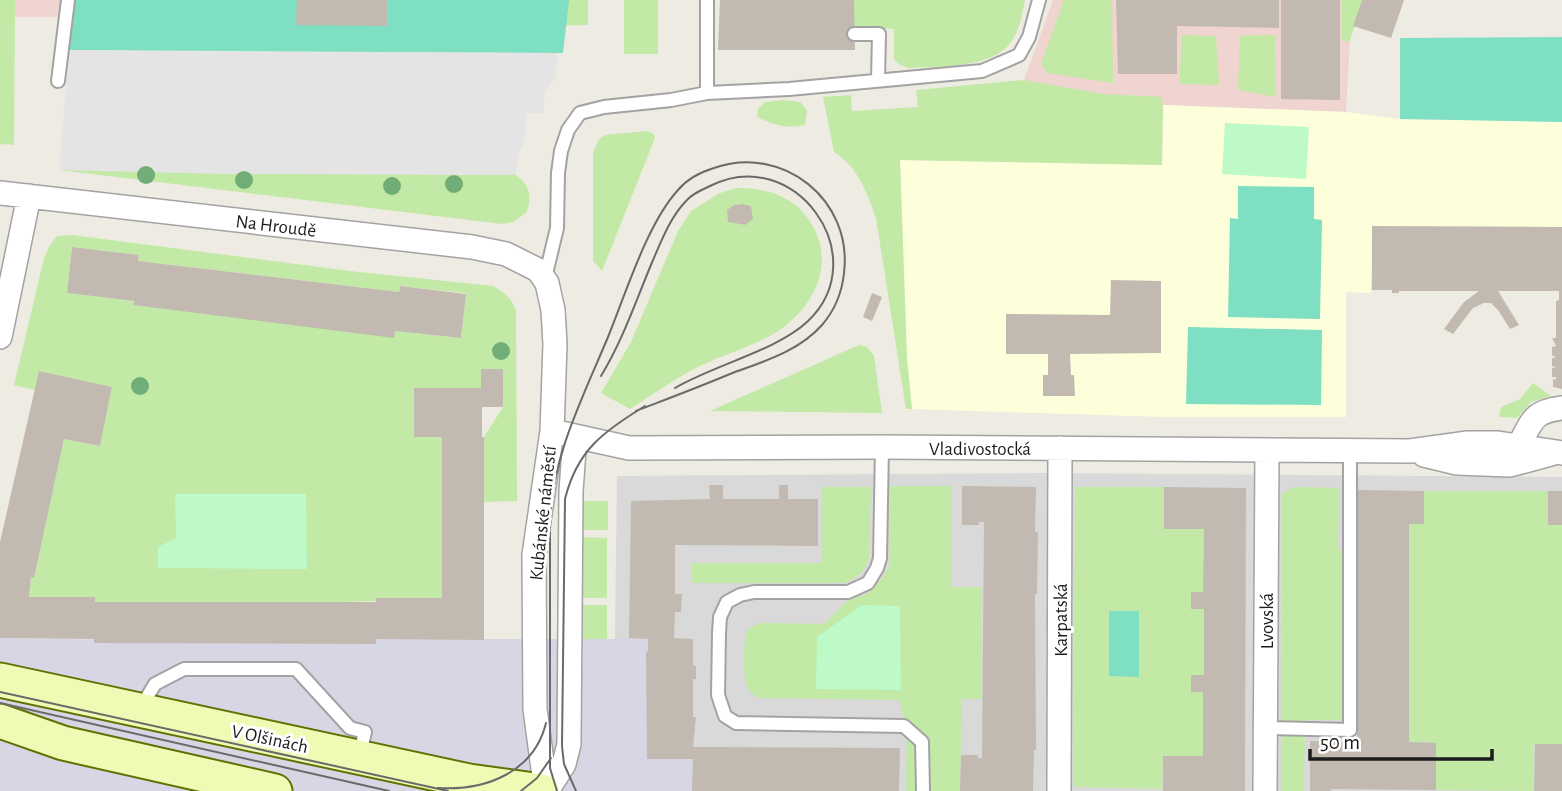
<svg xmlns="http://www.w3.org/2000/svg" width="1562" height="791" viewBox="0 0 1562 791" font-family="'Alegreya Sans',sans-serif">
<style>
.residential{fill:#dad9d9}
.commercial{fill:#efd4d0}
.education{fill:#fcffda}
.grass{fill:#c2e9a6;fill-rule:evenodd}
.park{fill:#bdfac7}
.pitch{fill:#7edfc2}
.parking{fill:#e4e4e4}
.plaza{fill:#d7d6e4}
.building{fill:#c2bab1}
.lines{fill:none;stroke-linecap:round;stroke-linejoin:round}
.service-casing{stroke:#a3a3a3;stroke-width:16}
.minor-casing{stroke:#a3a3a3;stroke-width:26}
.secondary-casing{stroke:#5e7303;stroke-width:37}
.service{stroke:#fff;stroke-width:12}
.minor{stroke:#fff;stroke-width:23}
.secondary{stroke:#f0fab4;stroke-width:33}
.tram{stroke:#6a6a6a;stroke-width:2}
.tree{fill:#71ad76}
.labels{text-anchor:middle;stroke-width:6;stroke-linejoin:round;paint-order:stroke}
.street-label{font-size:19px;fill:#1c1c1c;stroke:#fff}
</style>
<rect width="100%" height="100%" fill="#eeebe2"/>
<path class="residential" d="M1047,473L1562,477V791H633L613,786L617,476Z"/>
<path class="commercial" d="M0,0H69V17H0Z
M1053,0H1352L1346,112L1163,105L1113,101L1024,80Z"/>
<path class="education" d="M1163,105L1346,112L1400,119L1562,122V227L1372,226L1371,293L1346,292V417H1161L912,409L907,359L900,160L1162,165Z"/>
<path class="grass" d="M0,0H15L14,145L0,144Z
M482,0H588V25L508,27Z
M624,0H658V54H624Z
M854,0H1025C1022,15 1019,34 1008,46C985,69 939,66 909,68L900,65L894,59V29L854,27Z
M1064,0H1112L1113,83L1047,73L1041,64Z
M1342,0H1362L1350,41H1342Z
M1182,35L1216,36L1219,85L1179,84Z
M1275,35L1276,97L1238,90L1240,36Z
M1024,80L1103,94L1161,97L1163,105L1162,165L900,160L907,359L912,409H906L876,218C868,195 857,165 834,152L823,97L851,95L852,111L918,107L916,90Z
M784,100L800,102L807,110L805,125C786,129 774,125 757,117L758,109L765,102Z
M647,131L654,134L655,138L602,271L593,261V153L599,139L605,135Z
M59,170L515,175C530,184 533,197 526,213L513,222L502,224Z
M735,188C764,187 792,195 809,220C840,265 810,316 766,338C744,349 720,356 698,367C674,379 652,395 630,409L601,393L631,342L678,231L691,211L718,194ZM742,204L751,206L745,225L729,222L727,210L734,205Z
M72,235L350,271L493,286C505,293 512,298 516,311L517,501L484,502V437L503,407V370L481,369V388L414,389V436L442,437V598C327,605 211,602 95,602V597H29L31,577H34L64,439L100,446L112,387L39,371L35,390L14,385L44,258L50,245L57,236ZM72,247L139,255L138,261L399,292L400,286L466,293L461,338L395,331L393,337L134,305L133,301L67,293Z
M859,345L867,347L874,356L882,413L710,411Z
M1533,383L1551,396L1531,402L1517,418L1499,417L1501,407L1520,399Z
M890,486H951V587H982V699H962L960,791H906L907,729L899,700L758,698C753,694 749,692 747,686C743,679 743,638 747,631C750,627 757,624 761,623L824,624L848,600L867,594L884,576L890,564Z
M822,487H871L869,559C865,572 855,580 842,583H692V563H822Z
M1075,487H1164L1204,529L1203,592H1191V608L1204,609V675L1191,676V692H1203V756L1163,757L1162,789L1073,787Z
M1294,487L1339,488L1338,548L1346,560L1348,720H1305L1304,791H1281L1282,493Z
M1424,491H1548L1547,525H1562V744H1533V791L1436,790V743L1409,742V524L1424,523Z
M582,501H608V530H582Z
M582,537L607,538V598H581Z
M581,605H607V666H581Z"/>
<path class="park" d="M1225,123L1309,127L1306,179L1222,174Z
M175,494H306L307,569L158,568V547L176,538Z
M862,605L900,606L901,690L816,689L817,637Z"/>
<path class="pitch" d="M69,0H569L563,53H557L69,50Z
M1562,37V122L1400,119V38Z
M1238,186L1314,187V219L1322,220L1320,319L1228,317L1230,218L1238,219Z
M1188,327L1322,330L1321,405L1186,404Z
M1109,611H1139V677L1109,676Z"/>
<path class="parking" d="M69,50L228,52L557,53L556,76L545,92L543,113H526L525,139L519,152L515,175L229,174L59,170Z"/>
<path class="plaza" d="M0,638L376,644V639H648V652H646L647,758L693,759L692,791H0Z"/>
<path class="building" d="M297,0H387V26L296,25Z
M720,0H854L855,50H718Z
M1116,0H1279V28L1177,26V74H1118Z
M1281,0H1340V100L1281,99Z
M1362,0H1404L1391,38L1353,26Z
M742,204L751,206L753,219L745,225L728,222L727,210L734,205Z
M1372,226L1562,227V389L1553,387V379L1556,380V377H1552V368L1556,367L1552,366V358H1556L1552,355V347L1556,346L1552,338H1556V301L1559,300V291H1498L1519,325L1510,329L1498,310L1491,303H1484L1473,308L1453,334L1444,329L1464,302L1479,291H1399V293H1392V290H1372Z
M72,247L139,255L138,261L399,292L400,286L466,294L461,338L395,331L394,338L133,305L134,301L67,293Z
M1111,280L1161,281V353L1070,354L1071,375H1074L1075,396H1043V375H1048V354H1006V314L1110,315Z
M872,293L882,297L872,321L863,317Z
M481,369H503V407H482V437H484V640L376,639V644L94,643V639L0,638V542L39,371L112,387L100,446L64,439L34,578L31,577L29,597H95V602H376V598H442V437H414V388H481Z
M709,485H723V499H779V485H788V499H818V546L675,545V594H682L681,612H675L674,638L693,639V665L696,666V679H693V717H696L693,747L900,748L899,791H692L693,759H647L646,651L648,652V639L629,638L631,501L710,499Z
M962,486L1036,487L1035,532H1038L1037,594H1035L1036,750H1034L1033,791H960L961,755H978V758H982L984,522H979V525H962Z
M1164,487L1246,488L1245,791H1163V756H1203V692H1191V675H1204V609H1191V592H1203L1204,529H1164Z
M1358,490L1424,491V524H1409V742L1436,743V790L1331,789V791H1310V741L1357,742Z
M1548,491H1562V525H1548Z
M1535,744H1562V791H1534Z"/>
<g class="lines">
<g class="service-casing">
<path id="service" d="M707,0V93
M854,34H879L878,79
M58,81L68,0
M545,278L557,228L558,173L561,151L568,130L580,113L604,107L671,100L707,93L789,89L982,71L1019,55L1029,37L1039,0
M882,447L880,558L877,568L868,583L848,592H754L740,595L727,602L720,617L719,633L718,695L725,716L736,723L904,726L922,742L923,791
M141,707L155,684L184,669H296L350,728L365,732L359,757
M1266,728L1350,730V451"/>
</g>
<g class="minor-casing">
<path id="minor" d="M0,193L472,247L506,254L538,270L547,283L553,310L555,344L552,431L534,555L535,709L546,791
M0,337L29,196
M552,431L629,448L882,447L1410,451L1468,443H1498L1562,453
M1519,445C1533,420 1532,412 1562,408
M1424,455L1457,463L1510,465L1551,454
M547,791L564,764L569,744L571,491L575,437
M1059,791L1060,448
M1265,791L1267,450"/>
</g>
<g class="secondary-casing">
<path id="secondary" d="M0,680L469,781L542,791
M0,721L63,743L275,791"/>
</g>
<use href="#service" class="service"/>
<use href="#minor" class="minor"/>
<use href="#secondary" class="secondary"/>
<path class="tram" d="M601,376C623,340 637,298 653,260C662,239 671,216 687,200C693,193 702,190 710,186C794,143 876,256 808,321C778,350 714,365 675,388
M0,692L448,791
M0,703L389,791
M438,788C486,791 534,772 546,723
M521,791L537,778L551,758
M557,791L550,768V522C552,456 583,397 608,337C626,293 647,224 678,190C687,179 701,172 714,168C783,144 853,200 844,273C842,292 835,310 822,325C798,352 762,362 730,374C699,387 667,399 636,411
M576,791L564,764L562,746L565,499C577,450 604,431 645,406"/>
</g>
<g class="tree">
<circle cx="146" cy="175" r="9"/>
<circle cx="244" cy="180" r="9"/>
<circle cx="454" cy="184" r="9"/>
<circle cx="392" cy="186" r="9"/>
<circle cx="501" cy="351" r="9"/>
<circle cx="140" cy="386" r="9"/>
</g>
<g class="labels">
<g class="street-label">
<text transform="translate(276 225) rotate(7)" y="7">Na Hroudě</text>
<text x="980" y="455">Vladivostocká</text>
<text transform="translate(542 513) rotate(-84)" y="7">Kubánské náměstí</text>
<text transform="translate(1060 620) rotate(-90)" y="7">Karpatská</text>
<text transform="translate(1266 621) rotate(-90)" y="7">Lvovská</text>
<text transform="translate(270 738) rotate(12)" y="7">V Olšinách</text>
</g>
</g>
<path d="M1310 749v10h182v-10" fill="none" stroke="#1c1c1c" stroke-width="3.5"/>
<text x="1320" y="749" font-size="21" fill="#1c1c1c" stroke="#ffffff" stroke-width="5" paint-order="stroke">50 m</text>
</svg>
